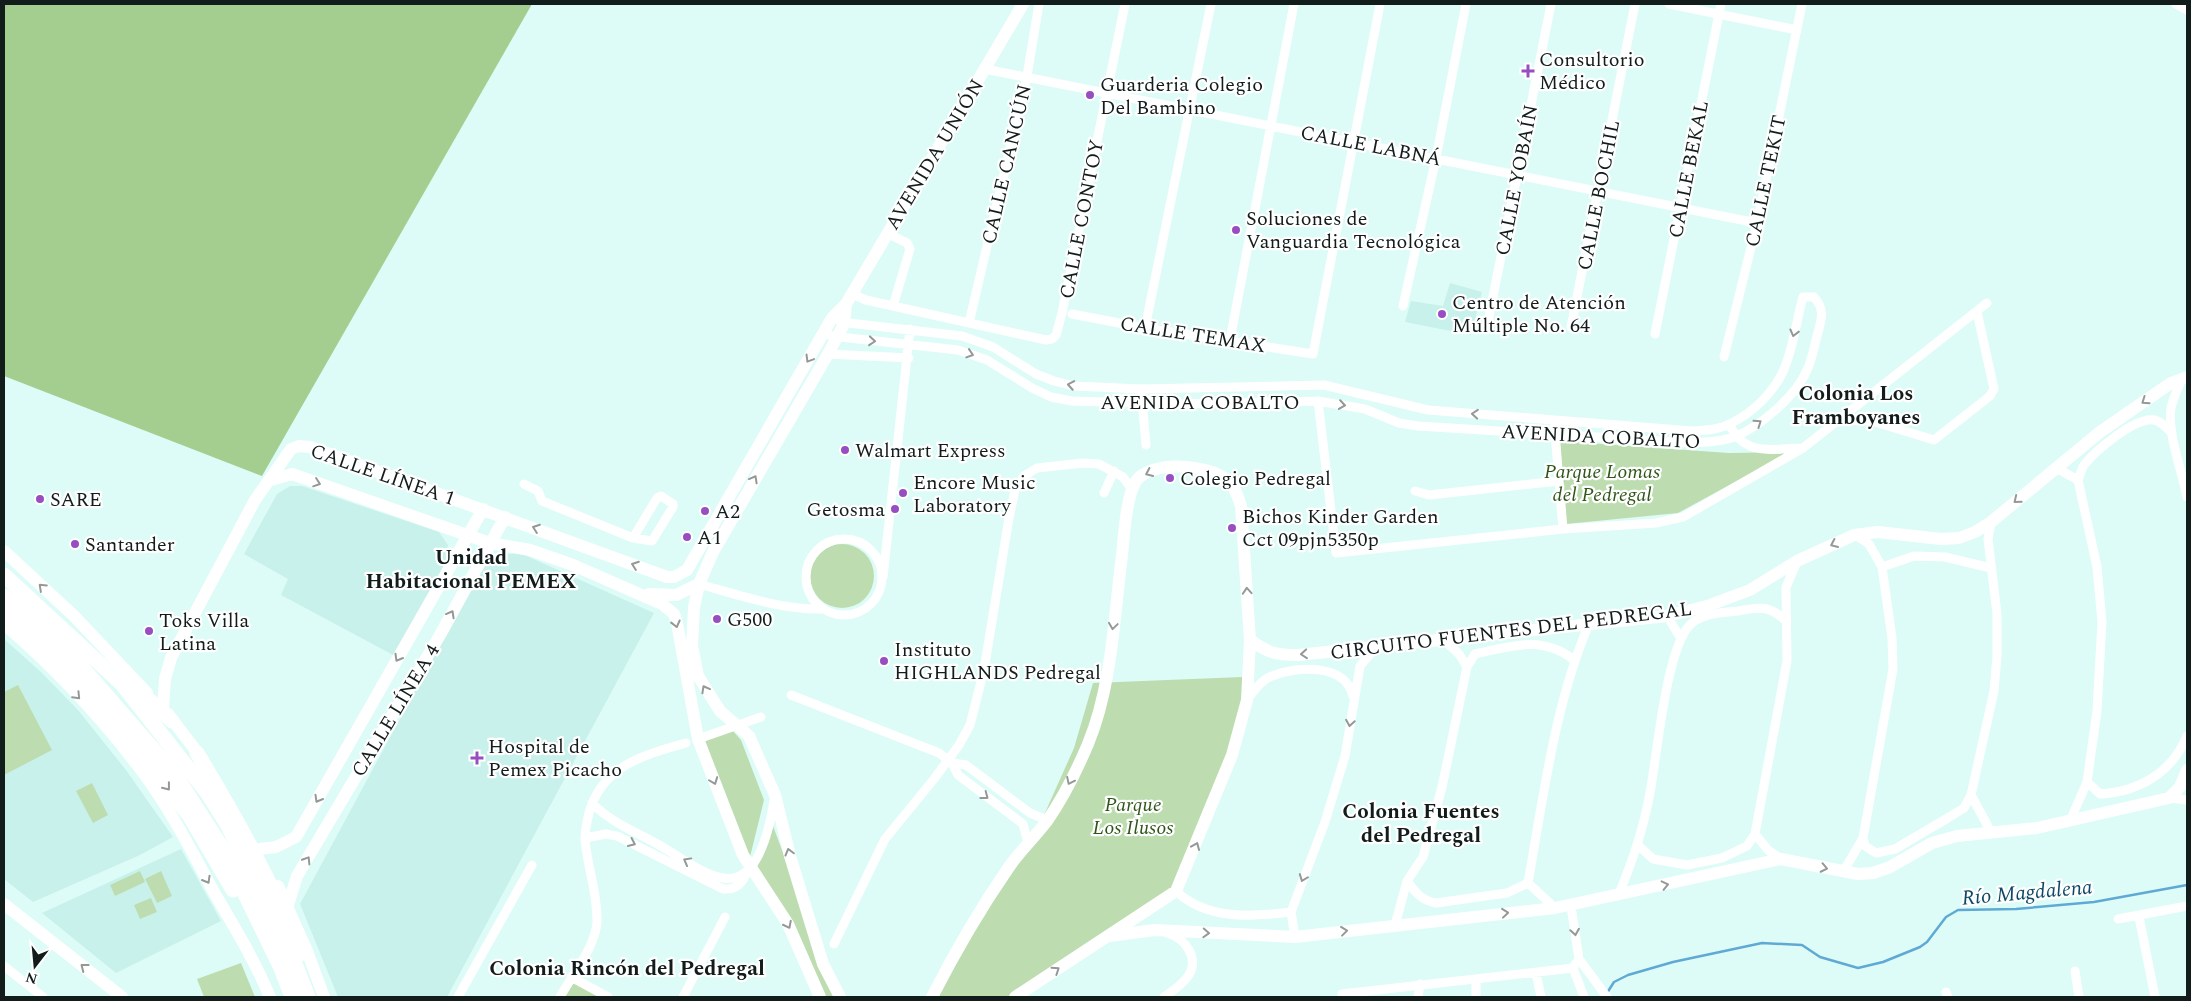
<svg xmlns="http://www.w3.org/2000/svg" width="2191" height="1001" viewBox="0 0 2191 1001" font-family="Spectral,serif">
<style>
.built{fill:#c8f1eb}
.green{fill:#bdddb0}
.forest{fill:#a3ce8f}
.lines{fill:none;stroke-linecap:round;stroke-linejoin:round}
.stream{stroke:#60a9d5;stroke-width:2.5}
.street{stroke:#fff;stroke-width:9}
.secondary{stroke:#fff;stroke-width:12}
.highway{stroke:#fff;stroke-width:15}
.oneway{stroke:#949998}
.poi-dot{fill:#974ec1;stroke:#fff;stroke-width:2}
.labels{text-anchor:middle;stroke-width:4.5;stroke-linejoin:round;paint-order:stroke}
.poi-label{font-size:20px;fill:#121d1b;stroke:#fff;text-anchor:start}
.street-label{font-size:20px;fill:#121d1b;stroke:#fff}
.park-label{font-size:20px;font-style:italic;fill:#2e5617;stroke:#fff}
.neighbourhood-label{font-size:21px;font-weight:bold;fill:#121d1b;stroke:#fff}
.water-label{font-size:21px;font-style:italic;fill:#0d4967;stroke:#fff}
</style>
<rect width="100%" height="100%" fill="#ddfcf7"/>
<path class="built" d="M1450,283L1482,292L1471,335L1405,322L1411,301L1443,306Z
M290,486H302L439,532L448,545L446,568L395,656L281,595L288,579L244,554L277,494Z
M520,553L654,613L447,997H338L300,904L483,565L498,555Z
M4,639L41,672L78,710L126,770L173,837L140,855L33,902L4,879Z
M181,849L221,921L116,973L42,913Z"/>
<path class="green" d="M1560,441L1729,453L1790,452L1678,513L1566,524Z
M810 576a32 32 0 1 1 64 0a32 32 0 1 1-64 0Z
M1242,677V700L1232,755L1176,891L1015,997H931L1044,815L1074,748L1093,683Z
M18,685L52,750L4,775V692Z
M733,731L741,740L764,800L749,861L699,742Z
M92,783L108,815L93,823L76,791Z
M773,826L837,997H823L756,870Z
M140,871L145,882L115,896L110,885Z
M161,871L172,896L157,903L145,879Z
M151,898L157,912L140,919L134,905Z
M241,963L255,997H204L197,979Z
M571,981L601,997H563Z"/>
<path class="forest" d="M4,4H532L262,476L4,376Z"/>
<g class="lines">
<path class="stream" d="M1607,993L1614,982L1628,975L1673,962L1762,943L1802,945L1820,957L1858,968L1883,962L1920,947L1927,942L1946,917L1958,910L2016,909L2094,902L2187,885"/>
<path class="street" d="M1669,4L1797,30
M2176,4L2187,10
M985,69L1757,223
M887,233L907,243L910,249L893,306
M852,294L866,300L1046,340L1052,339L1056,335L1062,313L1125,4
M1403,306L1436,158L1466,4
M1072,314L1145,328L1313,354L1380,4
M969,323L1027,76L1039,4
M1487,327L1551,4
M1571,327L1635,4
M1145,328L1211,4
M1655,334L1721,4
M831,336L958,350L987,360L1032,388L1051,397L1072,401L1171,404L1318,401L1365,409L1399,423L1418,426L1692,443C1707,442 1721,442 1734,437C1760,427 1796,396 1807,370C1812,360 1814,347 1817,336C1821,321 1826,310 1814,297H1803C1797,318 1794,343 1786,364C1777,390 1754,412 1730,424C1718,430 1705,430 1692,431L1428,410L1324,385L1141,389L1074,386L1054,381L1036,374L993,347L962,336L840,322
M1230,340L1294,4
M828,354L909,358
M1724,357L1757,223L1802,4
M2182,379C2178,388 2173,398 2171,408C2167,434 2182,470 2187,497
M1141,389L1146,445
M1318,401L1336,553L1563,529L1656,523L1683,517L1803,448L1987,303
M1839,420L1872,421L1934,440L1990,396L1994,389L1977,312
M1554,421L1563,529
M1729,424C1745,457 1771,449 1802,448
M2056,468L2078,480L2097,567L2102,622L2097,711L2087,782L2070,821
M2078,480C2080,475 2081,470 2084,465C2095,451 2135,417 2154,420C2161,421 2167,428 2172,433
M524,484L538,491L542,501L633,538L652,541L673,507V504L661,496L657,498L633,538
M1415,491L1429,495L1559,481
M1104,493L1114,471
M1991,522L1988,539L1997,614V656L1994,691L1971,795L1991,832
M806 577a38 38 0 1 1 76 0a38 38 0 1 1-76 0Z
M1882,567L1914,556L1945,557L1991,568
M883,577L910,329
M699,584C738,595 782,610 823,609
M1667,616L1680,637
M1467,667L1475,654C1510,646 1543,635 1574,660
M791,695L939,753L952,763L958,775L1023,824L1028,843
M1247,700C1254,691 1261,680 1272,676C1297,666 1345,663 1353,696
M698,739L761,717
M952,763L966,765L1030,813L1047,820
M2087,782L2100,794C2138,792 2172,773 2187,736
M2169,798L2187,800
M592,803C610,822 636,832 659,845C679,856 701,874 723,878C759,884 770,826 774,800
M585,838L606,834L617,836L723,889C736,890 742,884 747,872
M1863,838L1865,846L1876,853L1895,849L1946,819L1964,808L1971,795
M1639,846L1653,859L1687,865L1722,858L1747,846L1755,834
M1781,859L1768,850L1755,834L1787,661L1786,587L1797,562
M1843,872L1863,838L1893,669L1892,638L1882,567L1869,544L1855,535
M1407,881C1416,893 1421,900 1436,903L1507,893L1528,883C1543,799 1555,703 1589,624
M1528,883L1555,908
M1176,891C1206,920 1252,917 1291,912
M1618,896C1632,863 1642,834 1649,798C1657,760 1665,653 1689,626C1700,613 1722,613 1738,611C1760,607 1769,605 1786,621
M1571,906L1579,959L1607,997
M2139,917L2155,997
M2118,919L2187,906
M1395,925L1407,881L1423,857L1442,787L1467,667L1459,654L1444,640
M1295,937L1291,912L1325,822L1345,756L1360,666L1376,647
M834,944L885,839L934,779L959,745L970,725L984,670L1009,518L1015,490L1024,476L1037,468L1083,463L1099,464L1123,477L1132,490
M1576,963L1573,968L1584,997
M4,966L43,997
M2075,971L2079,997
M1536,973L1541,997
M571,977L608,997
M1476,981V997
M1946,992L1948,997
M458,997L532,865
M560,997C572,975 595,948 597,922C598,893 587,867 585,839C585,830 587,821 589,813C602,766 643,755 686,743
M683,997L725,917
M1164,997C1180,986 1201,972 1189,950C1184,941 1177,936 1167,933
M1343,997L1342,994L1573,968
M1418,997L1420,984"/>
<path class="secondary" d="M271,480L292,474L490,543L530,550L573,565L662,604L674,614L677,623L698,739L743,855L788,924L820,997
M4,551L74,616L147,693
M649,594L676,595L699,584
M4,624C54,667 101,717 141,770C170,808 192,852 215,894C235,928 255,961 270,997
M1250,640C1269,653 1275,655 1298,655L1667,616L1707,606L1750,590L1797,561L1854,535L1878,532L1941,539L1959,538L1975,532L1991,522L2100,432L2171,383L2187,377
M163,708L165,679L171,658L255,500L291,449L299,446L310,447L667,577H674L687,570L832,318L846,304L1023,4
M168,714L203,760
M260,849L276,847L296,837L483,509
M278,886L307,951L324,997
M4,904L122,997
M288,905L297,876L440,635L505,517
M1109,936L1155,930L1295,937L1555,908L1781,859L1858,874L1873,873L1890,867L1932,843L1957,836L2037,828L2169,798L2180,787L2187,770
M840,997L823,964L790,856L775,795L749,736L720,711L698,676L692,646L694,607L699,584L713,552L828,354L844,324L846,304
M932,997C955,952 980,909 1009,867C1020,851 1035,837 1047,821C1063,798 1077,770 1088,744C1112,686 1114,617 1122,555C1124,536 1126,497 1136,481C1151,460 1209,464 1227,480C1235,486 1238,497 1241,506L1250,640L1247,700L1232,755L1176,891L1015,997"/>
<path class="highway" d="M4,575L122,684L206,791L227,824L244,858L296,966L308,997
M4,596L59,641L174,773L223,849L281,968L292,997
M4,610L90,690L189,815L233,890
M136,688L172,721
M197,753C236,818 273,883 300,954"/>
</g>
<defs><path id="oneway-chevron" d="M-2-3.5L2.5 0L-2 3.5" fill="none" stroke-width="1.6" stroke-linecap="round" stroke-linejoin="round" transform="scale(1.25)"/></defs>
<g class="oneway">
<use href="#oneway-chevron" transform="translate(1794 333) rotate(104)"/>
<use href="#oneway-chevron" transform="translate(872 341) rotate(5)"/>
<use href="#oneway-chevron" transform="translate(970 354) rotate(18)"/>
<use href="#oneway-chevron" transform="translate(809 359) rotate(121)"/>
<use href="#oneway-chevron" transform="translate(1071 385) rotate(-170)"/>
<use href="#oneway-chevron" transform="translate(2145 401) rotate(145)"/>
<use href="#oneway-chevron" transform="translate(1342 405) rotate(8)"/>
<use href="#oneway-chevron" transform="translate(1475 414) rotate(-175)"/>
<use href="#oneway-chevron" transform="translate(1758 423) rotate(-35)"/>
<use href="#oneway-chevron" transform="translate(1149 473) rotate(155)"/>
<use href="#oneway-chevron" transform="translate(754 479) rotate(-61)"/>
<use href="#oneway-chevron" transform="translate(317 483) rotate(19)"/>
<use href="#oneway-chevron" transform="translate(2017 500) rotate(141)"/>
<use href="#oneway-chevron" transform="translate(536 528) rotate(-160)"/>
<use href="#oneway-chevron" transform="translate(1834 544) rotate(155)"/>
<use href="#oneway-chevron" transform="translate(635 565) rotate(-160)"/>
<use href="#oneway-chevron" transform="translate(42 587) rotate(-137)"/>
<use href="#oneway-chevron" transform="translate(1247 591) rotate(-94)"/>
<use href="#oneway-chevron" transform="translate(451 614) rotate(-61)"/>
<use href="#oneway-chevron" transform="translate(676 624) rotate(76)"/>
<use href="#oneway-chevron" transform="translate(1113 626) rotate(98)"/>
<use href="#oneway-chevron" transform="translate(1304 654) rotate(175)"/>
<use href="#oneway-chevron" transform="translate(398 658) rotate(120)"/>
<use href="#oneway-chevron" transform="translate(705 689) rotate(-119)"/>
<use href="#oneway-chevron" transform="translate(77 696) rotate(46)"/>
<use href="#oneway-chevron" transform="translate(1350 723) rotate(99)"/>
<use href="#oneway-chevron" transform="translate(714 781) rotate(69)"/>
<use href="#oneway-chevron" transform="translate(1070 781) rotate(116)"/>
<use href="#oneway-chevron" transform="translate(167 787) rotate(52)"/>
<use href="#oneway-chevron" transform="translate(985 796) rotate(37)"/>
<use href="#oneway-chevron" transform="translate(318 799) rotate(120)"/>
<use href="#oneway-chevron" transform="translate(632 843) rotate(25)"/>
<use href="#oneway-chevron" transform="translate(1196 846) rotate(-67)"/>
<use href="#oneway-chevron" transform="translate(789 852) rotate(-105)"/>
<use href="#oneway-chevron" transform="translate(307 860) rotate(-58)"/>
<use href="#oneway-chevron" transform="translate(687 861) rotate(-151)"/>
<use href="#oneway-chevron" transform="translate(1824 868) rotate(12)"/>
<use href="#oneway-chevron" transform="translate(1303 878) rotate(111)"/>
<use href="#oneway-chevron" transform="translate(207 880) rotate(60)"/>
<use href="#oneway-chevron" transform="translate(1665 885) rotate(-13)"/>
<use href="#oneway-chevron" transform="translate(1505 913) rotate(-6)"/>
<use href="#oneway-chevron" transform="translate(788 925) rotate(63)"/>
<use href="#oneway-chevron" transform="translate(1344 931) rotate(-7)"/>
<use href="#oneway-chevron" transform="translate(1575 932) rotate(81)"/>
<use href="#oneway-chevron" transform="translate(1206 933) rotate(3)"/>
<use href="#oneway-chevron" transform="translate(84 967) rotate(-142)"/>
<use href="#oneway-chevron" transform="translate(1056 970) rotate(-34)"/>
</g>
<g class="poi-dot">
<path d="M1525.5 63.5h5v5h5v5h-5v5h-5v-5h-5v-5h5z"/>
<circle cx="1090" cy="95" r="5"/>
<circle cx="1236" cy="230" r="5"/>
<circle cx="1442" cy="314" r="5"/>
<circle cx="845" cy="450" r="5"/>
<circle cx="1170" cy="478" r="5"/>
<circle cx="903" cy="493" r="5"/>
<circle cx="40" cy="499" r="5"/>
<circle cx="895" cy="509" r="5"/>
<circle cx="705" cy="511" r="5"/>
<circle cx="1232" cy="528" r="5"/>
<circle cx="687" cy="537" r="5"/>
<circle cx="75" cy="544" r="5"/>
<circle cx="717" cy="619" r="5"/>
<circle cx="149" cy="631" r="5"/>
<circle cx="884" cy="661" r="5"/>
<path d="M474.5 750.5h5v5h5v5h-5v5h-5v-5h-5v-5h5z"/>
</g>
<g class="labels">
<g class="poi-label">
<text x="1539" y="66">Consultorio<tspan x="1539" dy="23">Médico</tspan></text>
<text x="1100" y="91">Guarderia Colegio<tspan x="1100" dy="23">Del Bambino</tspan></text>
<text x="1246" y="225">Soluciones de<tspan x="1246" dy="23">Vanguardia Tecnológica</tspan></text>
<text x="1452" y="309">Centro de Atención<tspan x="1452" dy="23">Múltiple No. 64</tspan></text>
<text x="855" y="457">Walmart Express</text>
<text x="1180" y="485">Colegio Pedregal</text>
<text x="913" y="489">Encore Music<tspan x="913" dy="23">Laboratory</tspan></text>
<text x="50" y="506">SARE</text>
<text x="885" y="516" text-anchor="end">Getosma</text>
<text x="715" y="518">A2</text>
<text x="1242" y="523">Bichos Kinder Garden<tspan x="1242" dy="23">Cct 09pjn5350p</tspan></text>
<text x="697" y="544">A1</text>
<text x="85" y="551">Santander</text>
<text x="727" y="626">G500</text>
<text x="159" y="627">Toks Villa<tspan x="159" dy="23">Latina</tspan></text>
<text x="894" y="656">Instituto<tspan x="894" dy="23">HIGHLANDS Pedregal</tspan></text>
<text x="488" y="753">Hospital de<tspan x="488" dy="23">Pemex Picacho</tspan></text>
</g>
<g class="street-label">
<text transform="translate(1371 145) rotate(11)" y="7">CALLE LABNÁ</text>
<text transform="translate(934 154) rotate(-59)" y="7">AVENIDA UNIÓN</text>
<text transform="translate(1006 164) rotate(-77)" y="7">CALLE CANCÚN</text>
<text transform="translate(1688 169) rotate(-79)" y="7">CALLE BEKAL</text>
<text transform="translate(1516 180) rotate(-79)" y="7">CALLE YOBAÍN</text>
<text transform="translate(1765 181) rotate(-78)" y="7">CALLE TEKIT</text>
<text transform="translate(1598 195) rotate(-79)" y="7">CALLE BOCHIL</text>
<text transform="translate(1081 219) rotate(-79)" y="7">CALLE CONTOY</text>
<text transform="translate(1193 334) rotate(9)" y="7">CALLE TEMAX</text>
<text x="1200" y="409">AVENIDA COBALTO</text>
<text transform="translate(1601 436) rotate(3)" y="7">AVENIDA COBALTO</text>
<text transform="translate(383 474) rotate(19)" y="7">CALLE LÍNEA 1</text>
<text transform="translate(1511 630) rotate(-7)" y="7">CIRCUITO FUENTES DEL PEDREGAL</text>
<text transform="translate(395 710) rotate(-59)" y="7">CALLE LÍNEA 4</text>
</g>
<g class="park-label">
<text x="1602" y="478">Parque Lomas<tspan x="1602" dy="23">del Pedregal</tspan></text>
<text x="1133" y="811">Parque<tspan x="1133" dy="23">Los Ilusos</tspan></text>
</g>
<g class="neighbourhood-label">
<text x="1856" y="400">Colonia Los<tspan x="1856" dy="24">Framboyanes</tspan></text>
<text x="471" y="564">Unidad<tspan x="471" dy="24">Habitacional PEMEX</tspan></text>
<text x="1421" y="818">Colonia Fuentes<tspan x="1421" dy="24">del Pedregal</tspan></text>
<text x="627" y="975">Colonia Rincón del Pedregal</text>
</g>
<g class="water-label">
<text transform="translate(2027 892) rotate(-5)" y="7">Río Magdalena</text>
</g>
</g>
<rect width="2191" height="1001" fill="none" stroke="#121d1b" stroke-width="10"/>
<g transform="translate(35 966) rotate(196)" stroke="#ffffff" stroke-width="4" paint-order="stroke">
<path d="M0-4L9 19L0 12L-9 19Z" fill="#121d1b"/>
<text y="-8" font-size="14" font-weight="bold" text-anchor="middle" fill="#121d1b">N</text>
</g>
</svg>
